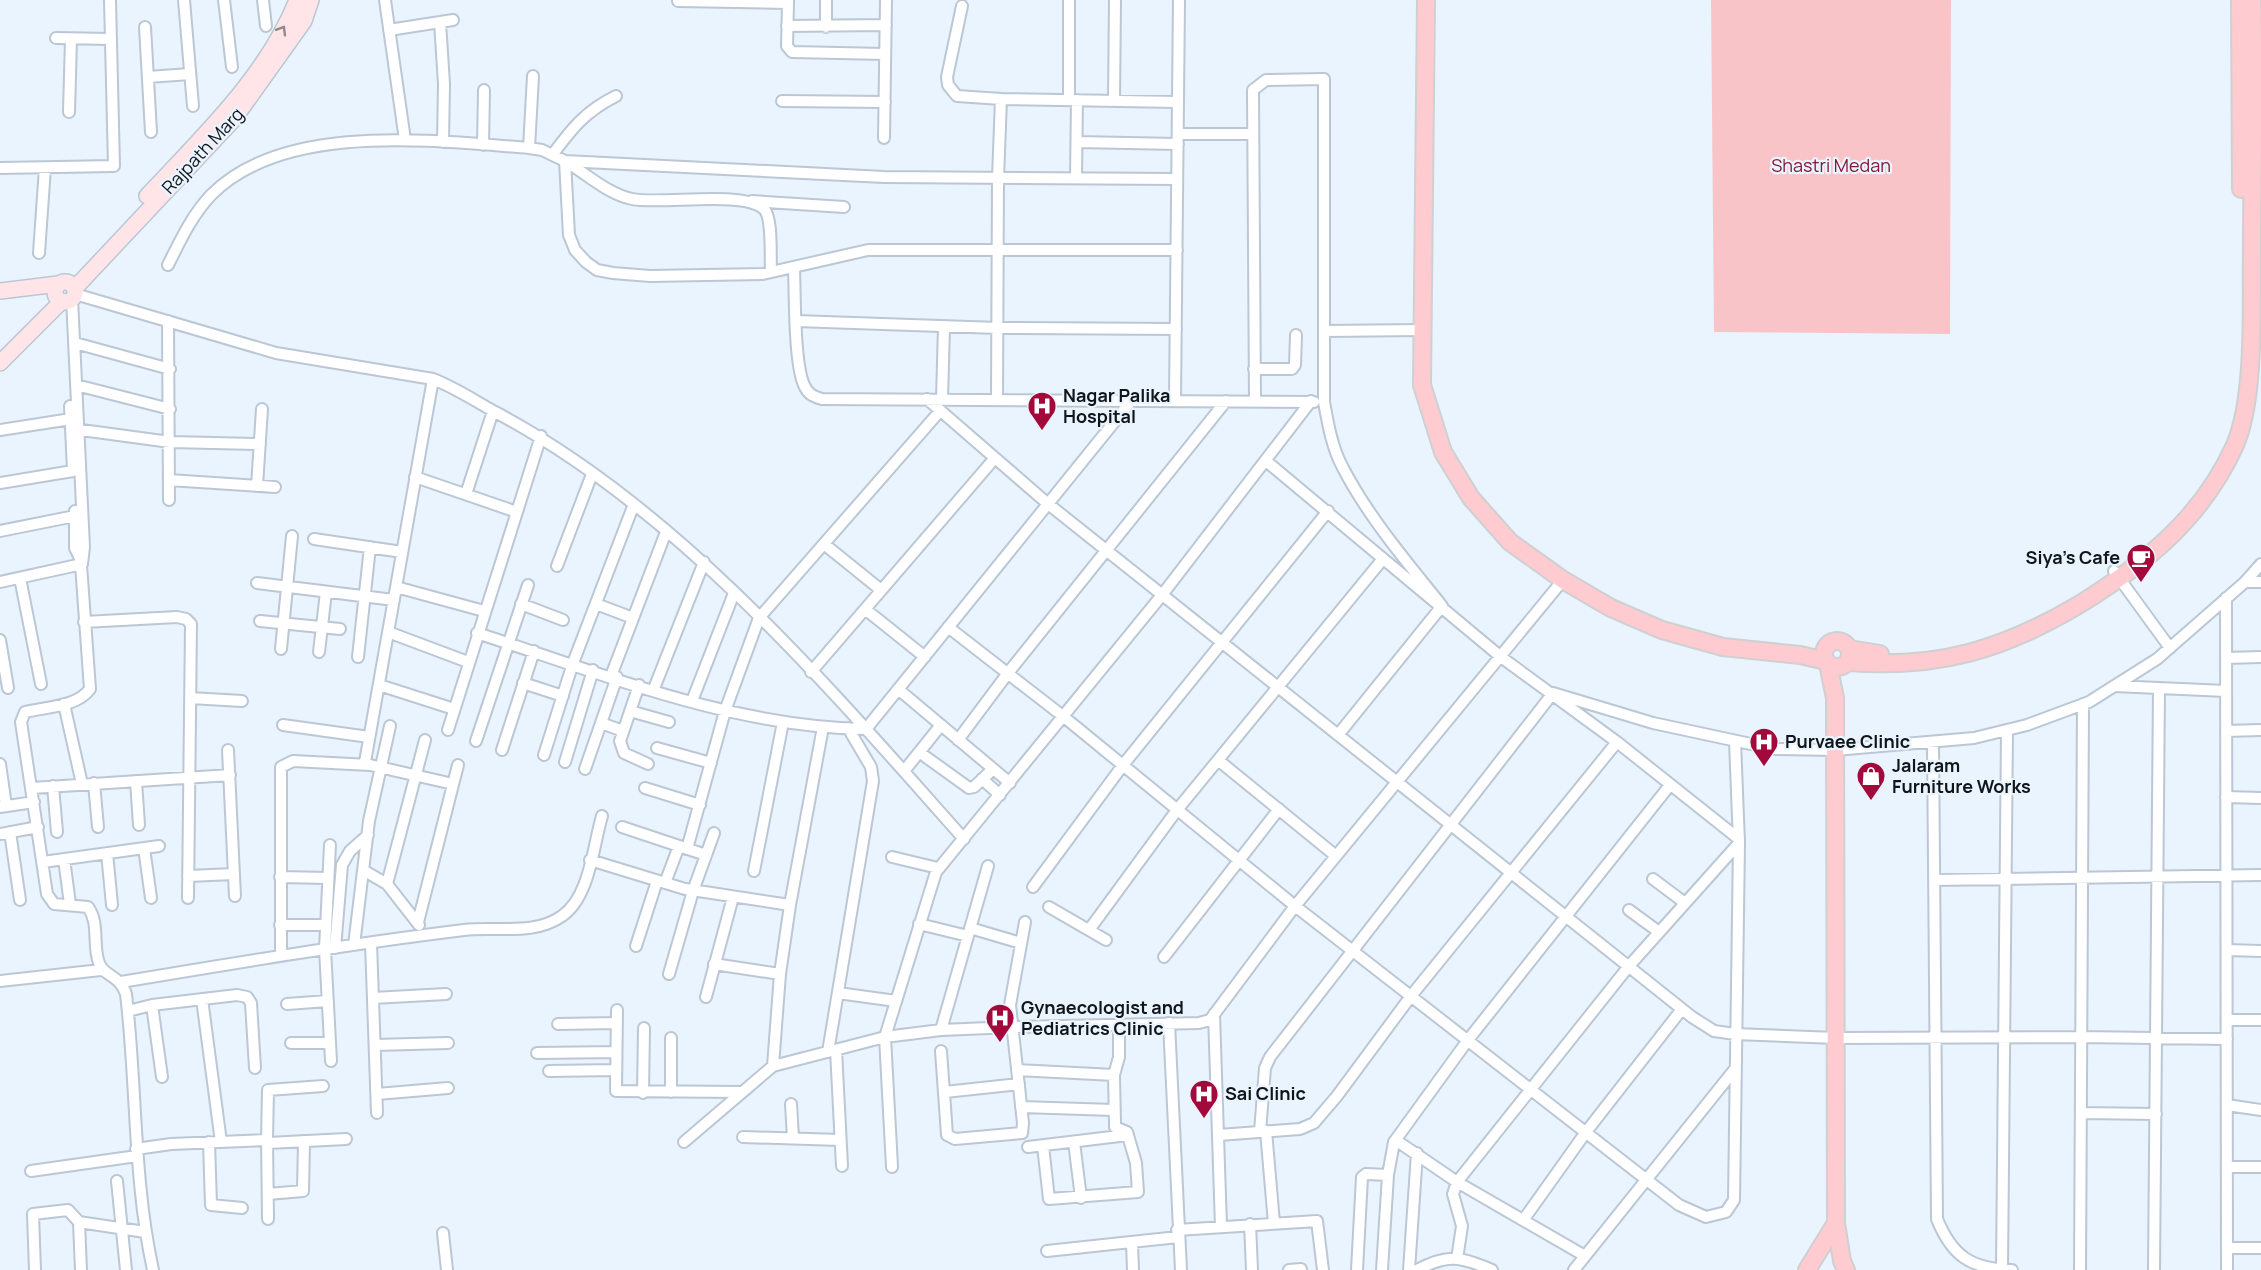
<svg xmlns="http://www.w3.org/2000/svg" width="2261" height="1270" viewBox="0 0 2261 1270" font-family="Manrope,sans-serif">
<style>
.green{fill:#f8c4c8}
.lines{fill:none;stroke-linecap:round;stroke-linejoin:round}
.street-casing{stroke:#bbc7d4;stroke-width:14}
.secondary-casing{stroke:#bbc7d4;stroke-width:18}
.primary-casing{stroke:#cfd0d1;stroke-width:20}
.street{stroke:#fff;stroke-width:10}
.secondary{stroke:#ffe5e8;stroke-width:15}
.primary{stroke:#fecbd1;stroke-width:16}
.oneway{stroke:#93878b}
.labels{text-anchor:middle;stroke-width:4.5;stroke-linejoin:round;paint-order:stroke}
.street-label{font-size:18px;fill:#101519;stroke:#e9f4fe}
.park-label{font-size:18px;fill:#841732;stroke:#e9f4fe}
.poi-label{font-size:18px;font-weight:bold;fill:#101519;stroke:#e9f4fe;text-anchor:start}
</style>
<rect width="100%" height="100%" fill="#e9f4fe"/>
<path class="green" d="M1711,0H1951L1950,334L1714,332Z"/>
<g class="lines">
<g class="street-casing">
<path id="street" d="M184,0L193,106
M224,0L232,67
M263,0L266,26
M385,0L405,140
M1069,0V100
M678,1L788,3V0
M788,3L787,46L792,52L885,54
M962,6L947,77L948,85L957,96L1001,99L1178,102
M440,22L444,84L443,142
M787,26L886,25
M145,27L151,132
M826,27V0
M389,30L453,20
M56,38L111,39
M148,77L190,74
M782,101L885,102
M1114,101L1115,0
M69,112L71,39
M1178,134H1252
M884,138L886,0
M1077,142L1178,144
M483,145L484,90
M529,148L533,76
M553,154C573,127 586,111 616,96
M565,161L884,177L1177,179
M568,163C588,175 608,194 632,199C661,205 744,190 764,209C773,218 770,258 771,272
M0,168L114,166L110,0
M1076,178L1077,100
M752,201L844,207
M39,253L45,168
M168,265C180,241 192,215 211,195C284,121 435,141 529,148L542,150L565,161L569,235L575,250L586,262L597,270L613,273L650,276L763,274L868,250H1177
M794,267C795,293 794,363 804,385C808,394 812,396 822,399L1314,402
M75,294L276,353L433,379C456,388 475,401 497,413C679,510 828,686 964,839
M168,321L169,500
M796,321L998,328L1176,329
M1324,331L1422,330
M75,343L170,369
M1254,369H1292L1295,365L1296,335
M433,379L365,762L370,765L453,784
M76,385L170,409
M927,399L1047,503L1692,1017L1714,1031L1735,1034L1836,1038L2081,1037L2227,1039
M942,399L944,327
M997,399L998,178L1001,99
M1175,400L1179,0
M1255,401L1253,90L1266,80L1324,79V402C1328,424 1332,448 1343,468C1369,518 1407,562 1442,606L1338,735
M70,406L73,471
M74,429L170,442L260,444
M0,430L71,419
M1266,461L1501,657L1617,742L1739,839
M415,477L517,512
M169,480L275,487
M0,483L73,471
M257,486L262,409
M466,494L493,411
M75,511V548L81,560
M0,531L75,516
M314,539L402,552
M824,544L881,590
M81,565L90,689C77,707 46,707 25,712L21,722L47,894L54,904L88,907C100,924 92,944 99,963C103,976 120,975 126,994C137,1086 133,1179 153,1270
M557,566L592,474
M2114,571L2170,648
M20,578L41,684
M0,582L82,564L84,547L72,299
M2245,582H2261
M257,583L394,600
M396,587L484,611
M2226,598L2227,1270
M521,604L563,620
M596,604L633,618
M865,609L925,657
M260,621L340,629
M84,622L177,617L186,619L191,624L188,898
M948,627L1064,717L1295,906L1679,1205L1706,1217L1726,1212L1734,1200L1739,843L1735,741
M388,632L468,662
M477,633C603,674 732,727 866,729
M0,640L8,688
M281,649L292,536
M319,652L326,592
M358,657L370,547
M2226,658L2261,657
M811,672L994,459
M611,676L666,532
M523,683L563,696
M379,685L454,709
M639,685L620,741L624,753L648,764
M2114,686L2226,691
M898,689L1010,783
M653,691L704,562
M190,698L242,701
M692,701L734,593
M64,704L82,784
M630,711L669,722
M601,723L623,731
M283,725L369,737
M866,729L1132,400
M448,730L541,436
M2226,731L2261,730
M958,740L1008,673L1226,401
M476,741L528,585
M1933,742L1937,1219C1952,1256 1971,1269 2012,1270
M657,748L711,763
M228,750L235,896
M502,750L534,651
M919,752L969,788L974,787L993,769
M544,755L573,663L634,504
M1218,760L1336,856
M565,762L593,670
M0,764L6,806
M585,769L617,677
M904,771L941,725
M982,779L1000,795
M136,781L139,825
M94,783L98,827
M53,786L57,832
M32,788L230,775
M645,788L700,805
M2226,797L2261,798
M0,807L34,802
M622,827L706,855
M10,832L20,900
M0,834L38,827
M330,845L325,949L331,1061
M144,848L151,898
M687,849L725,711L759,618L940,411
M107,853L112,905
M892,857L938,868
M64,859L70,904
M590,860L685,889L790,905
M43,862L159,846
M363,870L387,884L419,925
M754,871L783,722
M188,876L234,874
M280,877L328,878
M1653,879L1685,903
M1934,880L2261,875
M665,883L679,846
M387,884L425,740
M1033,887L1123,765L1328,511
M1049,907L1106,940
M1629,910L1659,932
M418,922L458,765
M919,924L968,936
M280,925H326
M970,928L1021,943
M1089,930L1177,810L1382,560
M371,943L377,1113
M354,945L369,821L390,726
M636,946L657,881
M335,948L342,865L350,851L368,835
M2227,950L2261,951
M281,955V767L293,761L370,765
M1164,957L1279,809
M714,964L780,974
M669,974L693,891L714,833
M0,981L101,970
M121,982C235,963 349,944 464,930C496,926 534,936 562,916C590,897 593,846 602,816
M838,993L896,1001
M706,997L733,897
M373,998L446,994
M202,999L221,1142
M287,1004L328,1001
M152,1005L162,1077
M617,1010L616,1091L741,1092
M128,1011L152,1005L237,995L247,997L251,1003L255,1068
M1214,1014L1221,1227
M2227,1020H2261
M1169,1023L1181,1270
M558,1024L616,1023
M941,1030L988,866
M671,1038V1092
M291,1043H330
M375,1045L448,1043
M836,1050L842,1166
M941,1051L947,1135L955,1139L1022,1133L1023,1123L1010,1005L1025,922
M828,1052L873,781L871,767L848,728
M537,1053L616,1052
M773,1066L780,974L790,905L823,727
M1017,1070L1114,1075
M549,1071L616,1070
M945,1092L1019,1084
M643,1093L644,1028
M377,1094L448,1088
M791,1104L793,1138
M2227,1105L2261,1110
M1021,1107L1114,1110
M2081,1113L2156,1114
M1266,1131L1274,1223
M1260,1132L1265,1068L1270,1057L1553,693L1653,723L1774,749L1835,750L1974,738L2027,725L2089,702L2157,659L2245,582L2261,564
M1219,1135L1300,1129L1314,1123L1337,1096L1411,996L1617,742
M743,1137L840,1140
M267,1140L268,1090L323,1086
M1397,1141L1457,1182L1585,1256
M209,1142L211,1205L242,1208
M684,1142L773,1066L885,1037L941,1030L1013,1027L1199,1023L1210,1020L1295,906L1563,580
M1074,1142L1081,1198
M268,1143L346,1139
M1043,1146L1049,1199L1138,1192L1136,1163L1127,1132L1115,1127V1124L1114,1075L1119,1057V1024
M1028,1147L1128,1135
M136,1149L171,1144L267,1140L268,1219
M892,1167L885,1037L936,872L1162,595L1311,401
M2227,1167H2261
M31,1171L137,1156
M117,1181L126,1270
M268,1194L303,1191L304,1141
M1524,1219L1586,1132L1682,1009
M79,1222L81,1270
M1250,1224L1252,1270
M1177,1230L1317,1221L1323,1270
M443,1233L447,1270
M1132,1243L1133,1270
M2227,1248H2261
M1047,1251L1178,1237
M1457,1259L1462,1226L1453,1194L1457,1182L1629,966L1739,843
M35,1270L33,1214L68,1210L79,1222L145,1232
M1289,1270L1301,1269
M1357,1270L1362,1177L1366,1174L1388,1175
M1382,1270L1388,1175L1394,1142L1468,1040L1670,785
M1409,1270L1417,1153
M1417,1270C1447,1254 1460,1256 1492,1270
M1574,1270L1735,1069
M2002,1270L2007,730
M2080,1270L2083,704
M2154,1270L2159,688"/>
</g>
<g class="secondary-casing">
<path id="secondary" d="M147,196C202,137 267,76 297,0
M55 292a10 10 0 1 1 20 0a10 10 0 1 1-20 0Z
M75,288L234,119L304,21L311,0
M0,291L58,284
M0,363L62,301"/>
</g>
<g class="primary-casing">
<path id="primary" d="M1426,0L1422,385L1443,452L1471,498L1510,542L1563,580L1611,608L1662,630L1723,647L1800,655L1826,661
M2240,0L2241,189
M1824 654a13 13 0 1 1 26 0a13 13 0 1 1-26 0Z
M1849,649L1880,654
M1848,662C1938,669 2003,650 2080,604C2145,564 2203,517 2235,445C2256,397 2251,303 2252,249C2252,166 2255,83 2252,0
M1828,664L1835,698L1836,1223L1842,1261L1846,1270
M1807,1270L1836,1223"/>
</g>
<use href="#street" class="street"/>
<use href="#secondary" class="secondary"/>
<use href="#primary" class="primary"/>
</g>
<defs><path id="oneway-chevron" d="M-2-3.5L2.5 0L-2 3.5" fill="none" stroke-width="1.6" stroke-linecap="round" stroke-linejoin="round" transform="scale(1.5)"/></defs>
<use class="oneway" href="#oneway-chevron" transform="translate(282 30) rotate(-59)"/>
<defs>
<g id="hospital-pin" transform="scale(1.5)"><path d="M0 17L-7.5 6A9.5 9.5 0 1 1 7.5 6Z" fill="#a4093b" stroke="#e9f4fe"/><path d="M-5-5h3v3.5h4V-5h3V5h-3V1.5h-4V5h-3Z" fill="#fff"/></g>
<g id="cafe-pin" transform="scale(1.5)"><path d="M0 17L-7.5 6A9.5 9.5 0 1 1 7.5 6Z" fill="#a4093b" stroke="#e9f4fe"/><path d="M-5.5-4.5H6V0H3Q3 3.5 0 3.5H-2.5Q-5.5 3.5-5.5 0ZM3-3.2v2h1.7v-2ZM-6 4.5H4V6H-6Z" fill="#fff"/></g>
<g id="shop-pin" transform="scale(1.5)"><path d="M0 17L-7.5 6A9.5 9.5 0 1 1 7.5 6Z" fill="#a4093b" stroke="#e9f4fe"/><path d="M-5-2.5h2.3a2.7 3.5 0 0 1 5.4 0H5L5.5 6h-11ZM-1.5-2.5h3a1.5 2.3 0 0 0-3 0Z" fill="#fff"/></g>
</defs>
<g fill-rule="evenodd">
<use href="#hospital-pin" x="1042" y="406"/>
<use href="#cafe-pin" x="2141" y="558"/>
<use href="#hospital-pin" x="1764" y="742"/>
<use href="#shop-pin" x="1871" y="776"/>
<use href="#hospital-pin" x="1000" y="1018"/>
<use href="#hospital-pin" x="1204" y="1094"/>
</g>
<g class="labels">
<g class="street-label">
<text transform="translate(203 151) rotate(-47)" y="6">Rajpath Marg</text>
</g>
<g class="park-label">
<text x="1831" y="172">Shastri Medan</text>
</g>
<g class="poi-label">
<text x="1063" y="402">Nagar Palika<tspan x="1063" dy="21">Hospital</tspan></text>
<text x="2120" y="564" text-anchor="end">Siya's Cafe</text>
<text x="1785" y="748">Purvaee Clinic</text>
<text x="1892" y="772">Jalaram<tspan x="1892" dy="21">Furniture Works</tspan></text>
<text x="1021" y="1014">Gynaecologist and<tspan x="1021" dy="21">Pediatrics Clinic</tspan></text>
<text x="1225" y="1100">Sai Clinic</text>
</g>
</g>
</svg>
